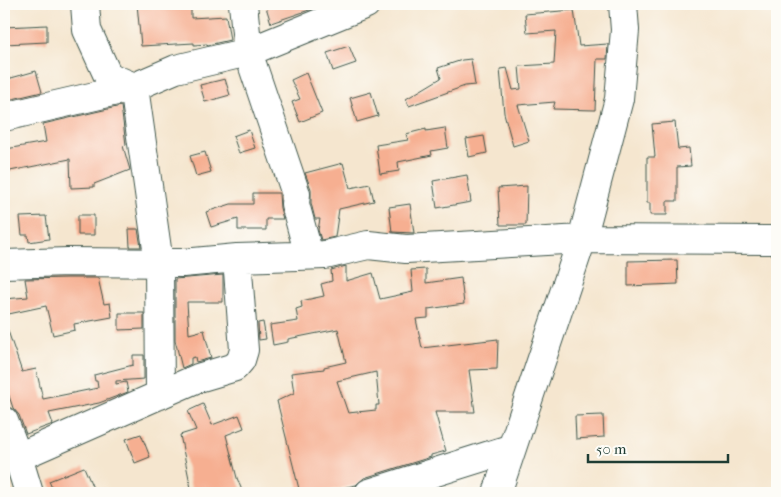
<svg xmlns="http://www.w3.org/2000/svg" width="781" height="497" viewBox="0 0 781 497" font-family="'IM FELL French Canon',serif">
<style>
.building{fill:#f6af91;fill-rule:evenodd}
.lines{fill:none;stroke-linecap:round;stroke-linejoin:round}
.minor-casing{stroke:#3f564b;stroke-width:30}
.major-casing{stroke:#3f564b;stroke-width:30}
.minor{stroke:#fff;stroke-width:28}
.major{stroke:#fff;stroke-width:28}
</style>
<rect width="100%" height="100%" fill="#fdfcf7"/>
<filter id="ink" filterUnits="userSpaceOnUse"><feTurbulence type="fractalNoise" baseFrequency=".02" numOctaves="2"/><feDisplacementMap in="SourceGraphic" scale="10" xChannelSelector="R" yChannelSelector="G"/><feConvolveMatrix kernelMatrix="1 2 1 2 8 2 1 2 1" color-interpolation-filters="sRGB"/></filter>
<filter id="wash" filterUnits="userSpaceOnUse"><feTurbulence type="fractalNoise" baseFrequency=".0096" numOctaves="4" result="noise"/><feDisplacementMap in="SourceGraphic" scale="20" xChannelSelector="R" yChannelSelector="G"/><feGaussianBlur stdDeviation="1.12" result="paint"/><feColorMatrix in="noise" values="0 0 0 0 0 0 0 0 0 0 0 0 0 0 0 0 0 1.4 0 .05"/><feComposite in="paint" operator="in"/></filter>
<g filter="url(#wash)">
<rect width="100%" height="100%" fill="#f5e6cf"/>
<g id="blocks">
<path class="building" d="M137,4H175V9H191V18L226,16L230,40L208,45L207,44L194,45V43L141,46Z
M265,4H320L321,6L271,23Z
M574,10L579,46L608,44L607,59H597L595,110L553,109L555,102L518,105L529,141L513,146L504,113L500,69L507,68L513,90L521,89L519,66L554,64L556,31L527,33L525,14Z
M47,25V42L4,44V27Z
M349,46L356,63L333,71L327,53Z
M471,59L475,85L465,86L409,106L406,99L441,78L438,68L462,60Z
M36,71L42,92L4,101V80Z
M306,73L322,113L300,122L292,102L300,99L291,80Z
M225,79L230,95L205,102L200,85Z
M371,92L378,116L357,122L350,98Z
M121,106L126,145L123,146L130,170L94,184V187L71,188L70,159L10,171L6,149L46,142L43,124Z
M675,122L678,149L689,148L691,166L677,167V201H667V215H650V203H647V157H655L652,124Z
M445,128L448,148L431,151L432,155L398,162L399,171L380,174L376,145L408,140L406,134L426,129V131Z
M249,130L255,148L239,153L233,136Z
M484,136L487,153L469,157L466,139Z
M205,152L211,172L196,176L190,156Z
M343,163L350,188L370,184L374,201L339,209L335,237L321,240L318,230L320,219H315L311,203V189L305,173Z
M467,175L471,202L437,208L433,181Z
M527,186L526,225H500L498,188Z
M253,193H279L280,208L283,219H266V230H238V219L211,227L206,212L231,204H253Z
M410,204L414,233L392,232L389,207Z
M78,215H94V235H78Z
M46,216L49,239L29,242L28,235H22L20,217Z
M129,229H138L141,247H130Z
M677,260L678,284L628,286V261Z
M346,266V281L373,273L380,299L413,292L411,270L426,269V283L461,278L464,304L428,309V318L416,319L422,348L498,339L497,369L469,370L475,412H435L446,451L431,455V457L364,478L356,485L319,493H300L277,401L294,393L291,373L324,369V367L346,362L338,329L288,339V342L273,345L270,325L298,321L296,309L302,307L301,301L324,296L321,284L332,281L331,270ZM376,372L379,405H376V410L348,413L337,381Z
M223,275V302H187L189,334L204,330L211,358L196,362L195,357L191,358V364L182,368L175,340V279Z
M68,278H98L104,304L110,303L112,317L74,324L75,330L53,335L46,306L4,315V299L28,297L25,279Z
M119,313H144V329L119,330Z
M263,322L266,339L259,340L258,323Z
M4,325H6L22,372L36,369L43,399L98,388L97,381H95L94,375L133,365V355H144V379L116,381V384L126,382L128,392L99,403L49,413L53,424L26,434L19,415L13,408L4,381Z
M203,404L212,425L239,415L244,428L226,435L237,478L243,493H192L180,435L196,430L188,411Z
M603,415L604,437L576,439L575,416Z
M141,434L150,457L135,463L126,439Z
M84,467L95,493H54L49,481Z"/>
</g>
</g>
<g filter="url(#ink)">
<use href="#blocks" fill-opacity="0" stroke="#3f564b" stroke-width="1"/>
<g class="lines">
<g class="minor-casing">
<path id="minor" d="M85,4L87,30L108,76L134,87L159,263L160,395
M243,4L248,52L296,194L295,204L309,255
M4,117L134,87L176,69L248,52L366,4
M4,264L68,262L183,263L237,258L325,255L368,245L406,249L582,239L777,240
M18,457L198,378L235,367L241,360L244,350L237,258
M369,493L512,448
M497,493L582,239L619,99L625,30L623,4"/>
</g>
<g class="major-casing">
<path id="major" d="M4,421L18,457L29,493"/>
</g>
<use href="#minor" class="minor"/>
<use href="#major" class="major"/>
</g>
</g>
<rect width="781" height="497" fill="none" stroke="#fdfcf7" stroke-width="20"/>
<path d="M588 454v8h140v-8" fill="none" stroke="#1f3d34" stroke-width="2.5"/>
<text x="596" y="454" font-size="15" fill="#1f3d34" stroke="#fdfcf7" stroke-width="4" paint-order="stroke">50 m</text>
</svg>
